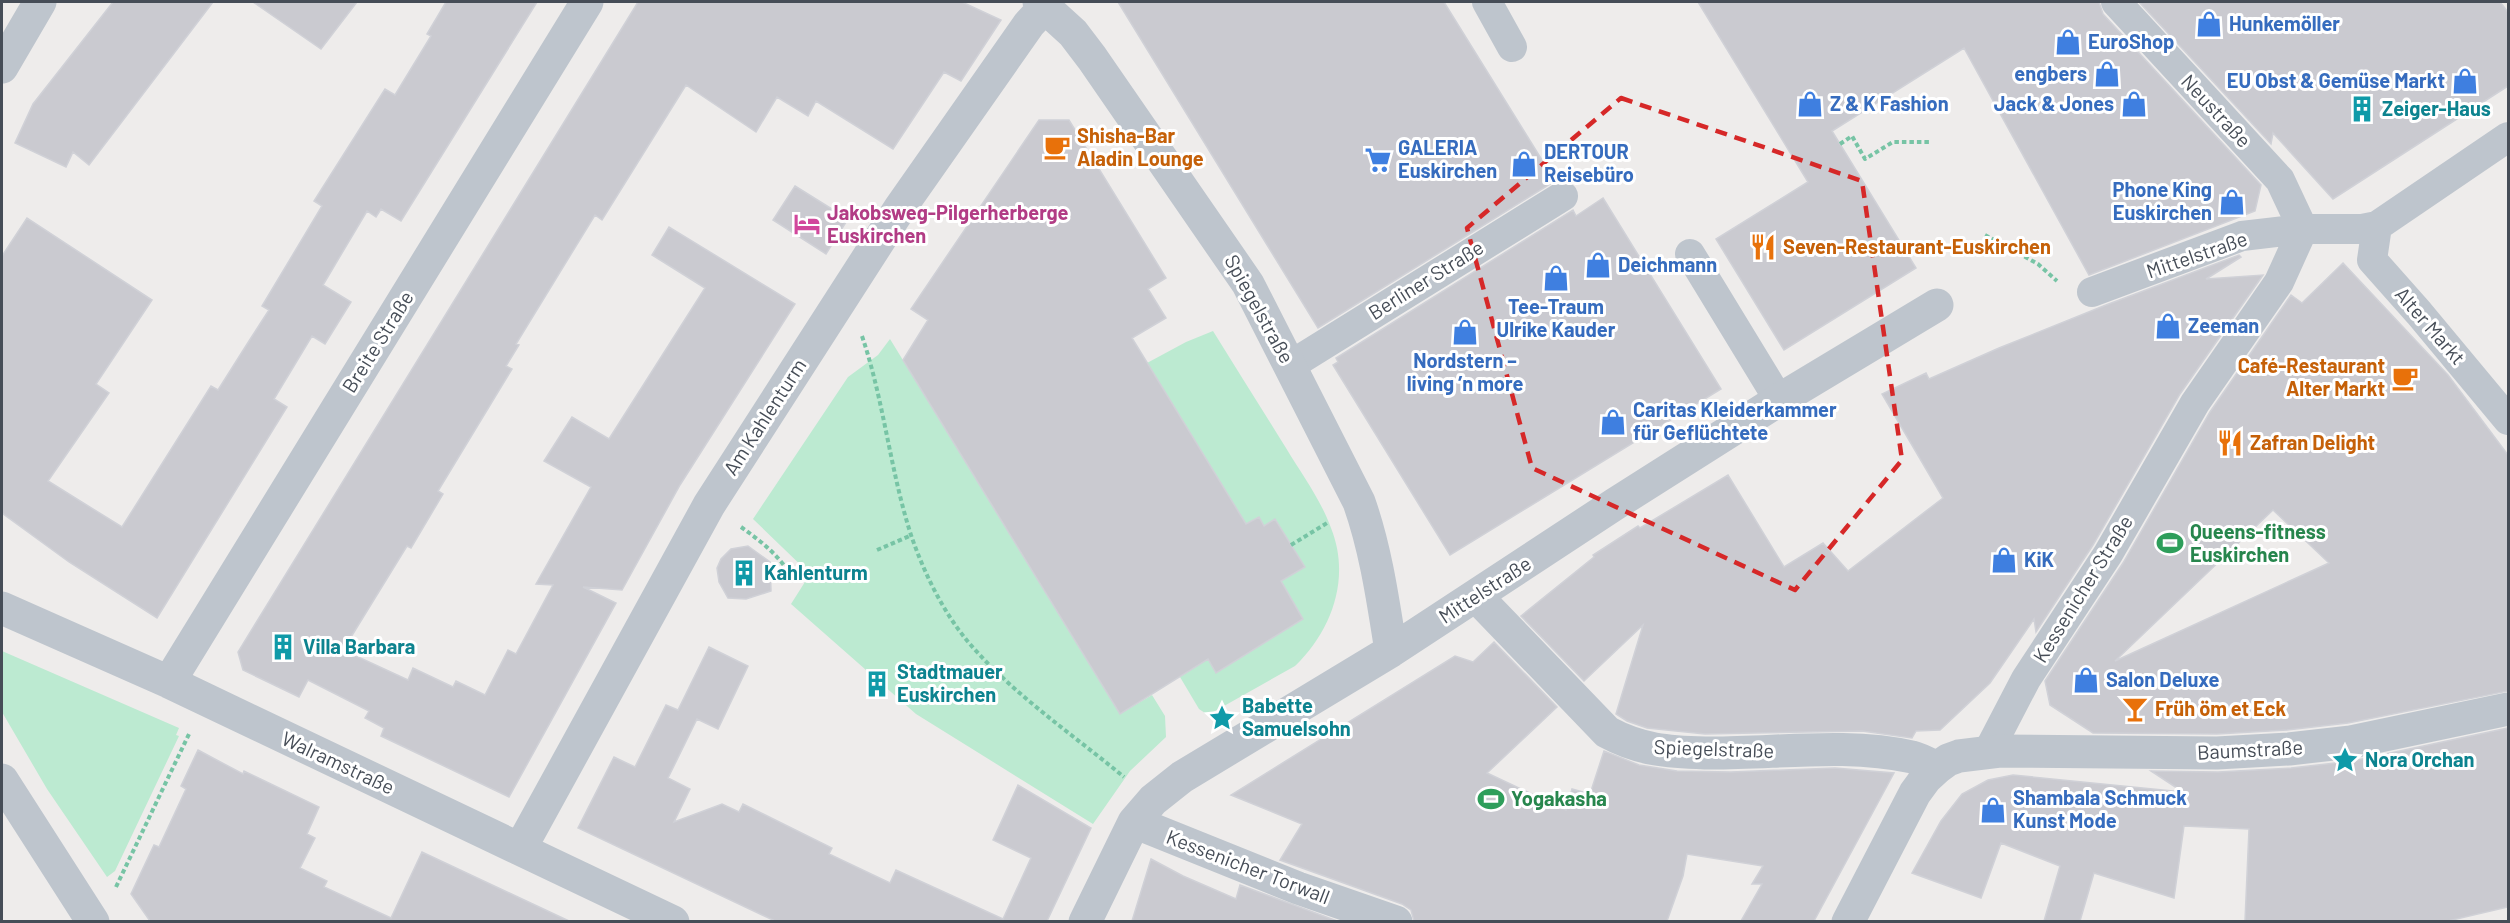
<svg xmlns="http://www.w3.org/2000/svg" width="2510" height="923" viewBox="0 0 2510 923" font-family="Barlow,sans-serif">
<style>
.green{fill:#bcead1}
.building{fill:#cacad0;stroke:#d0d1d7;stroke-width:1.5;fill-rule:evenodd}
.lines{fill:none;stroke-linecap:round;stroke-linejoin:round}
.path{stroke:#77c4a5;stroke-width:4;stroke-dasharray:4.5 3;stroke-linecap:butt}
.pedestrian{stroke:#bec5cd;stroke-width:30}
.minor{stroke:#bec5cd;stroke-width:33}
.marked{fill:none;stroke:#d62828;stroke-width:4.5;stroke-dasharray:12 8;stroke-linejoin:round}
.labels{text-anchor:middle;stroke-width:6;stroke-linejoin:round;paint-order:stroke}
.shop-label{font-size:20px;font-weight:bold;fill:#366cbe;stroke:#fff;text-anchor:start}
.culture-label{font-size:20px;font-weight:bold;fill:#0d838f;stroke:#fff;text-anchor:start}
.street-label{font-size:20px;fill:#464d57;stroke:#fff}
.food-label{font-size:20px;font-weight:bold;fill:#c56008;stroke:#fff;text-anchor:start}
.hotel-label{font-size:20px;font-weight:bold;fill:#b23c85;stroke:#fff;text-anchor:start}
.leisure-label{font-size:20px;font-weight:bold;fill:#27864d;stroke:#fff;text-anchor:start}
</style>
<rect width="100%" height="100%" fill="#eeeceb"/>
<path class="green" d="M1213,331C1237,370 1262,409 1286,448C1301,473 1321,500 1331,528C1351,578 1332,630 1295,666L1208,715L1199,709L1180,677L1208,659L1216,672L1303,619L1281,581L1304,567L1276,520L1264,526L1258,517L1246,524L1147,363L1186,342Z
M890,339L1120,714L1152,695L1165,716L1166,737L1130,771L1093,824L916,714L791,604L810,574L753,519L848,377L878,355Z
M2,651L179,728L176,735L179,736L115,871L107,877L47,789L2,712Z"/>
<path class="building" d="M113,2H213L89,165L73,152L66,167L15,143L33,104Z
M253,2H357L321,49Z
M446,2H537L401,221L381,209L376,217L367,211L323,285L351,302L325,344L312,336L274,399L287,407L157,618L69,562L2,513V256L27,218L152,300L96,384L109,393L48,481L122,527L211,386L218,390L249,341L269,310L262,306L322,206L314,201L385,89L395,95L431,36L427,34Z
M638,2H962L1001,20L961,81L944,72L893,149L816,101L808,116L777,97L756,132L686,85L602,220L595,215L516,344L519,345L506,366L512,369L438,491L443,494L411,548L407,546L343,650L408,680L413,668L453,687L456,681L485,695L508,650L516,654L553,585L536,584L591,487L544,461L572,417L609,439L705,288L652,255L669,227L795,304L680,485L622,590L583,587L616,603L509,797L381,736L384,728L365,718L369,711L308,680L299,697L243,670L238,652Z
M1118,2H1444L1555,181L1318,328Z
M1698,2H2099L2103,14L2261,185L2255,211L2089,275L1964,48L1832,131L1916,268L1784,350L1716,239L1808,182Z
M2139,2H2500L2508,12V86L2333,199L2273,133L2271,144Z
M1039,120H1069L1166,278L1148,289L1166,318L1132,338L1246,524L1259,517L1264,526L1275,519L1305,567L1281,581L1303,619L1216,673L1208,659L1120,714L903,360L928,320L911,309Z
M795,186L848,219L826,254L773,220Z
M1603,198L1721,389L1450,555L1333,365L1338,362L1336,358L1573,210L1576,216Z
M2239,255L2241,257L2206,279L2263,275L2180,394L2093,545L2036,632L2034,619L1990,683L1940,730L1916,731L1912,738L1862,731L1705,734L1647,728L1627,721L1616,714L1643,625L1584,681L1521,616L1594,557L1593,555L1638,526L1640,528L1728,475L1784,567L1823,543L1848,571L1943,498L1882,394L1926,373L1929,379L1999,348L2106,305Z
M2343,263L2448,375L2508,455V691L2348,723L2287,730L2217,734L2093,733L2050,705L2045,681L2123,563L2210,412L2291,295L2302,303ZM2273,510L2329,563L2115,661Z
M748,546L770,562L771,591L746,599L728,598L719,582L717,568L721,559L731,549Z
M1494,642L1557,707L1487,773L1566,810L1572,789L1590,794L1604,751L1639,765L1677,771L1731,772L1835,768L1894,773L1814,921H1741L1762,884H1752L1763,866L1687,854L1683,876L1667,921H1414L1411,910L1402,904L1280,860L1302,824L1231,795L1455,656L1473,662Z
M709,647L748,666L718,729L697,719L668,778L690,789L674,822L722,804L739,812L743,804L832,848L829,854L890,883L896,870L1003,919L1031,858L993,840L1018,785L1091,828L1047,921H775L578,828L614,757L635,767L666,705L678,710Z
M2508,728V907L2448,921H2245L2249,829L2184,826L2174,898L2094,873L2080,921H2044L2060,866L2001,843L1981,898L1912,873L1941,821L1962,794L1988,780L2013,775L2183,792L2151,771L2218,772L2291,768L2353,761Z
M198,750L243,774L244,771L319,807L307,834L315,838L300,868L327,881L324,887L391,918L422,852L569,921H150L131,894L154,845L159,847L186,789L181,786Z
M1151,859L1183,876L1236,899L1240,885L1337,921H1132Z"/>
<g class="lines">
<path class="path" d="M1840,144L1852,136L1865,159L1893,142H1931
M1985,235L2038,264L2057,281
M862,336C884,401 890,470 911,535C924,573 943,612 969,643C1013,694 1072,734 1124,777
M741,527C761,541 781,557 793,579
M1291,545L1327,523
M877,550L912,535
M116,887L189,734"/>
<path class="pedestrian" d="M1487,2L1512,47
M2116,2L2280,180L2303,229
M2508,137L2377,226L2372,260L2419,313L2508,420
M1690,254L1779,400
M2092,292L2242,236L2303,229H2362L2377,226
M1291,365L1563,196
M1988,752L2026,679L2108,554L2195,403L2279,282L2303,229"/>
<path class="minor" d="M1039,2L1073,33L1092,58L1248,284L1359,502C1376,550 1383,601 1391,651
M2,67L40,2
M1476,596L1607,732C1640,750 1668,752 1705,753C1773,754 1845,742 1912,757C1920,759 1929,764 1937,768
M2,608L169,682L673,922
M169,682L587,2
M2,780L93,922
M1134,822L1298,888L1396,922
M520,849L709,505L900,208L1029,24L1045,7
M1085,922L1134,822L1153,800L1182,777L1391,651L1615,504L1779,400L1937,305
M1848,922L1915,793L1926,778L1937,768L1948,760L1959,756L2000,751L2217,753L2289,749L2351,742L2508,709"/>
</g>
<path class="marked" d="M1621,98L1862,181L1902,460L1795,590L1532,468L1467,228Z"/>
<defs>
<g id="shop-bare" transform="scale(2.07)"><path d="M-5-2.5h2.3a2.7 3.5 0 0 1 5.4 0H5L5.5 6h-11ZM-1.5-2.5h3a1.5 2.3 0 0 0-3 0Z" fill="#3f7fe0" stroke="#fff" stroke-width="2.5" paint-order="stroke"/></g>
<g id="building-bare" transform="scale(2.07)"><path d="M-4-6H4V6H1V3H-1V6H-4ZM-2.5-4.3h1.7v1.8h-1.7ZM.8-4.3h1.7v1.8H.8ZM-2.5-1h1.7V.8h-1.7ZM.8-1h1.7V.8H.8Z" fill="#0f9aa8" stroke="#fff" stroke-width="2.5" paint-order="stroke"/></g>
<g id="cafe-bare" transform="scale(2.07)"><path d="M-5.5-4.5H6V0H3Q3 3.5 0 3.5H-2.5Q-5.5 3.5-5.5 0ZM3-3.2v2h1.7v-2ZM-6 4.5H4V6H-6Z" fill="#e8710a" stroke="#fff" stroke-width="2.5" paint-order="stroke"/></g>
<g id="supermarket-bare" transform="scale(2.07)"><path d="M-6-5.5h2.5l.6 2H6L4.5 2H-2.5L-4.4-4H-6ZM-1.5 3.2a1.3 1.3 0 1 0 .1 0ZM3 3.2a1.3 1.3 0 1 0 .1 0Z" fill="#3f7fe0" stroke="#fff" stroke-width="2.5" paint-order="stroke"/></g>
<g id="hotel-bare" transform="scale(2.07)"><path d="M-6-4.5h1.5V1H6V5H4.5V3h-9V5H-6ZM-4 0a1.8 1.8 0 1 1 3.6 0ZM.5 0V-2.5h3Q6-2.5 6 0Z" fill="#d1479c" stroke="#fff" stroke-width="2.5" paint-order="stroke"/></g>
<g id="restaurant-bare" transform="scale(2.07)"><path d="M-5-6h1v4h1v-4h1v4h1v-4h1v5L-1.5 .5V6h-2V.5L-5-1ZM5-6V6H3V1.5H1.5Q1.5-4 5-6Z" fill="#e8710a" stroke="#fff" stroke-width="2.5" paint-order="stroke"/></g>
<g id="stadium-bare" transform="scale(2.07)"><path d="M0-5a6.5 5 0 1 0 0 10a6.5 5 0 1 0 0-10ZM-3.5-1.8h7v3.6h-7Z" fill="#2e9e5b" stroke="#fff" stroke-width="2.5" paint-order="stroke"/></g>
<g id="bar-bare" transform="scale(2.07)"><path d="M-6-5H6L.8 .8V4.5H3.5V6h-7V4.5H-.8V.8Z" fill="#e8710a" stroke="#fff" stroke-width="2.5" paint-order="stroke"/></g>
<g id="sight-bare" transform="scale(2.07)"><path d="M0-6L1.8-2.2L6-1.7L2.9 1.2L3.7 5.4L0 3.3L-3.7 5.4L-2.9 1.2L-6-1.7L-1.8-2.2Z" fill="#0f9aa8" stroke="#fff" stroke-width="2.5" paint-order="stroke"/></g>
</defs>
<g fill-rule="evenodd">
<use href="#shop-bare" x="2209" y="24"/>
<use href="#shop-bare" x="2068" y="42"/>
<use href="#shop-bare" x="2107" y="74"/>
<use href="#shop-bare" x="2465" y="81"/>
<use href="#shop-bare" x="1810" y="104"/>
<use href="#shop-bare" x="2134" y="104"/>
<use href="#building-bare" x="2362" y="109"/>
<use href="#cafe-bare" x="1057" y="147"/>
<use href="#supermarket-bare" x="1378" y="160"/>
<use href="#shop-bare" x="1524" y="164"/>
<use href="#shop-bare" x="2232" y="202"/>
<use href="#hotel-bare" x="807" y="224"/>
<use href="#restaurant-bare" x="1763" y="247"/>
<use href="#shop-bare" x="1598" y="265"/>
<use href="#shop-bare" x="1556" y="278"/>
<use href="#shop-bare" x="2168" y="326"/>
<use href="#shop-bare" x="1465" y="332"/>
<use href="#cafe-bare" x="2405" y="378"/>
<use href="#shop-bare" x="1613" y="422"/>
<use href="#restaurant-bare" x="2230" y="443"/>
<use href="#stadium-bare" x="2170" y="543"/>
<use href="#shop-bare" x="2004" y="560"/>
<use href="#building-bare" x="744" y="573"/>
<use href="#building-bare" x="283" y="647"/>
<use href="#shop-bare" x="2086" y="680"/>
<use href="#building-bare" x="877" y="684"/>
<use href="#bar-bare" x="2135" y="709"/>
<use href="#sight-bare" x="1222" y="718"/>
<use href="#sight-bare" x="2345" y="760"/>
<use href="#stadium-bare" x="1491" y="799"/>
<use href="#shop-bare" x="1993" y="810"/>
</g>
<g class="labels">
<g class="shop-label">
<text x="2229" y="31">Hunkemöller</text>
<text x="2088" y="49">EuroShop</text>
<text x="2087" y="81" text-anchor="end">engbers</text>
<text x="2445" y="88" text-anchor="end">EU Obst &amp; Gemüse Markt</text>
<text x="1830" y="111">Z &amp; K Fashion</text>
<text x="2114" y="111" text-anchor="end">Jack &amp; Jones</text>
<text x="1398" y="155">GALERIA<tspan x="1398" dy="23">Euskirchen</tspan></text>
<text x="1544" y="159">DERTOUR<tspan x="1544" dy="23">Reisebüro</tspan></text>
<text x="2212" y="197" text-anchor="end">Phone King<tspan x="2212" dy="23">Euskirchen</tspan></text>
<text x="1618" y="272">Deichmann</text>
<text x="1556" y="314" text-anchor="middle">Tee-Traum<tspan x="1556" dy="23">Ulrike Kauder</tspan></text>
<text x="2188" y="333">Zeeman</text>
<text x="1465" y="368" text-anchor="middle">Nordstern –<tspan x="1465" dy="23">living ’n more</tspan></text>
<text x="1633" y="417">Caritas Kleiderkammer<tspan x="1633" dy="23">für Geflüchtete</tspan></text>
<text x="2024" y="567">KiK</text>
<text x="2106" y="687">Salon Deluxe</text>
<text x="2013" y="805">Shambala Schmuck<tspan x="2013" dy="23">Kunst Mode</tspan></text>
</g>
<g class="culture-label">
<text x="2382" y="116">Zeiger-Haus</text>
<text x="764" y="580">Kahlenturm</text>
<text x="303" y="654">Villa Barbara</text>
<text x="897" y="679">Stadtmauer<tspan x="897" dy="23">Euskirchen</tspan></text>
<text x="1242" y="713">Babette<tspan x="1242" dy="23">Samuelsohn</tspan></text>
<text x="2365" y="767">Nora Orchan</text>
</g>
<g class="street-label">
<text transform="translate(2216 111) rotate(47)" y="7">Neustraße</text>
<text transform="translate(2197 255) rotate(-19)" y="7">Mittelstraße</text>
<text transform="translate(1426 280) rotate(-32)" y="7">Berliner Straße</text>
<text transform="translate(1259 309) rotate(61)" y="7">Spiegelstraße</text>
<text transform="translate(2430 326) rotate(49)" y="7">Alter Markt</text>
<text transform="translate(378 342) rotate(-58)" y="7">Breite Straße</text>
<text transform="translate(765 417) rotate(-57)" y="7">Am Kahlenturm</text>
<text transform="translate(2083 589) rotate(-58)" y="7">Kessenicher Straße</text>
<text transform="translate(1485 590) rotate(-33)" y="7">Mittelstraße</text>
<text transform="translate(1714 749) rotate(2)" y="7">Spiegelstraße</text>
<text transform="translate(2250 750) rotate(-3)" y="7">Baumstraße</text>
<text transform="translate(338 763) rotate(25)" y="7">Walramstraße</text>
<text transform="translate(1248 867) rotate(21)" y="7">Kessenicher Torwall</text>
</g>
<g class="food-label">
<text x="1077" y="143">Shisha-Bar<tspan x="1077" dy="23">Aladin Lounge</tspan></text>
<text x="1783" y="254">Seven-Restaurant-Euskirchen</text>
<text x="2385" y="373" text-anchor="end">Café-Restaurant<tspan x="2385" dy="23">Alter Markt</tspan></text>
<text x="2250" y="450">Zafran Delight</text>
<text x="2155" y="716">Früh öm et Eck</text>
</g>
<g class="hotel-label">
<text x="827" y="220">Jakobsweg-Pilgerherberge<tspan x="827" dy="23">Euskirchen</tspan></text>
</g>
<g class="leisure-label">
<text x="2190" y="539">Queens-fitness<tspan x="2190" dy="23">Euskirchen</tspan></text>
<text x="1511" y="806">Yogakasha</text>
</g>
</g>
<rect width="2510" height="923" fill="none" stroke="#464d57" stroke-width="6"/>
</svg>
